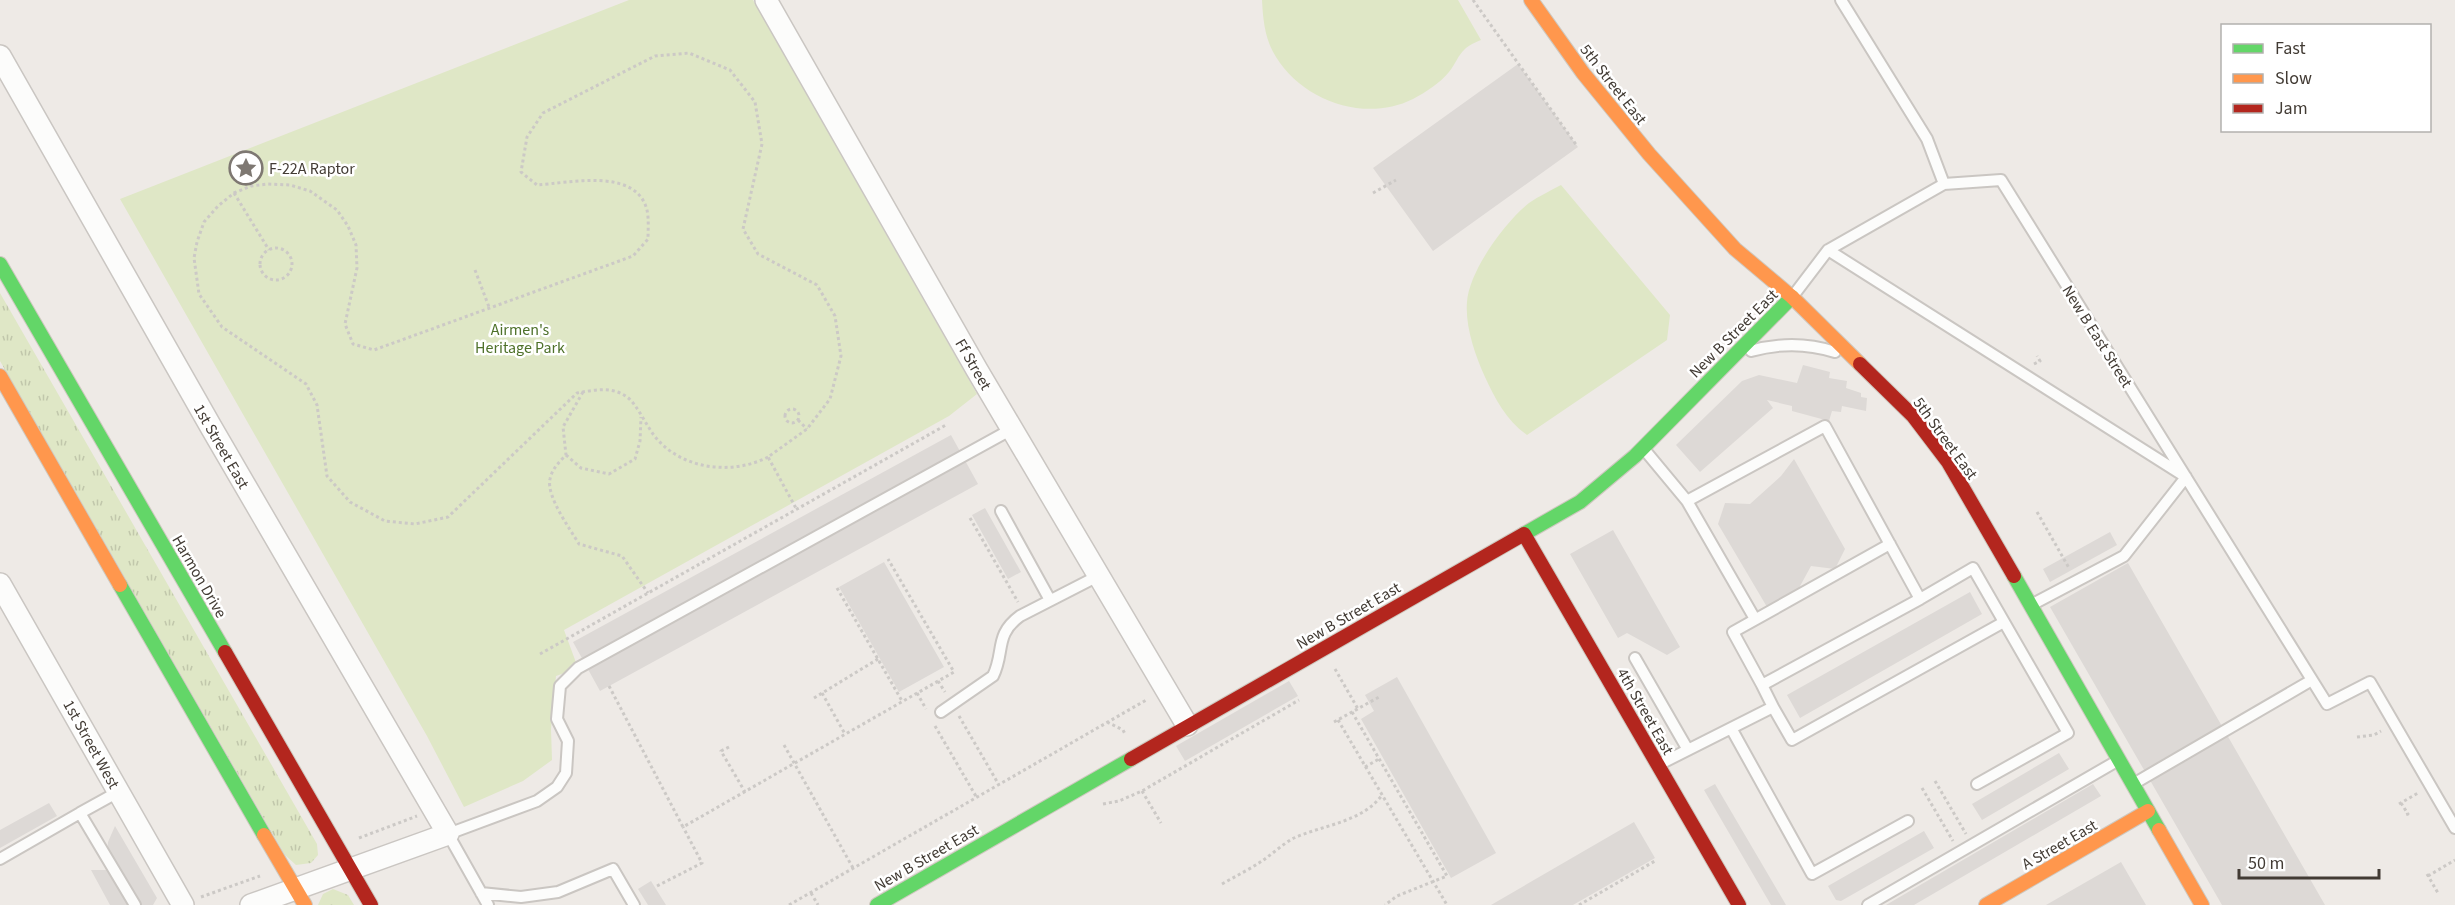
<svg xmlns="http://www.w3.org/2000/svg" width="2455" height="905" viewBox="0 0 2455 905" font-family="'Source Sans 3',sans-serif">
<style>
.grass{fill:url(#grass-tufts)}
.park{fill:#dfe7c6}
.parking{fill:#ddd9d6}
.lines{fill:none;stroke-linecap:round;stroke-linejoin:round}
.lane-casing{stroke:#cac6c2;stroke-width:14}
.street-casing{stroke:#cac6c2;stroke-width:24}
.fast-casing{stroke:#cec8bf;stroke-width:16}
.slow-casing{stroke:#cec8bf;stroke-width:16}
.jam-casing{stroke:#cec8bf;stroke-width:16}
.path{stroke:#ccc9c6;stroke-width:3;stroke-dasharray:3 3;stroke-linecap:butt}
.lane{stroke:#fcfcfb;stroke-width:10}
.street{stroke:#fcfcfb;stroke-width:21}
.fast{stroke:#63d668;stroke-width:14}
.slow{stroke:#ff974d;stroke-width:14}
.jam{stroke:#b3261e;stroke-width:14}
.labels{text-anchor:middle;stroke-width:5;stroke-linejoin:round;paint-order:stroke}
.street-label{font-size:16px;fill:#423b34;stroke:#fff}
.poi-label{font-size:16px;fill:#423b34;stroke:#fff;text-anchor:start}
.park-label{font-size:16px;fill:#4e712a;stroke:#fff}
</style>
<defs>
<pattern id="grass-tufts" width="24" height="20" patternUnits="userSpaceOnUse" patternTransform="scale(1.5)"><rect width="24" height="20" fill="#dfe7c6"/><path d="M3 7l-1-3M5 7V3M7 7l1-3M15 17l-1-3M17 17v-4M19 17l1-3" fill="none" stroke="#c1c7ab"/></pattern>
</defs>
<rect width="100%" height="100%" fill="#eeeae6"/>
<path class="grass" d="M0,293L317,844L318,855L311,863L296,865L285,855L0,361Z
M333,889L348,895L354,905H318L323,894Z"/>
<path class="park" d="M629,0H753L977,394L949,416L564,630L578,668L556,676L551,729L552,760L523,781L464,807L427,736L120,199Z
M1262,0H1458L1481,40C1476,42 1469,45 1465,49C1458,55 1455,65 1449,72C1440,83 1426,92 1413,99C1365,123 1303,101 1276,57C1265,40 1263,20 1262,0Z
M1561,185L1670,315L1667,340L1527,435C1507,421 1495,399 1485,377C1475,355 1465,326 1467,302C1469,271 1505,222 1529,203C1539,196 1550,191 1561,185Z"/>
<path class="parking" d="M1518,64L1578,147L1433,251L1373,168Z
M1803,365L1830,372L1829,378L1847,381L1846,388L1861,393V397L1867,398L1866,411L1842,406L1841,412L1832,411L1829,421L1792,411V406L1767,400L1773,408L1700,472L1676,445L1742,381L1759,375L1797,383Z
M951,435L978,484L600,691L573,642Z
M1794,459L1845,549L1835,569L1811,566L1799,588L1767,607L1718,524L1725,503L1750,504L1781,476Z
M985,508L1021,572L1008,579L972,515Z
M1613,530L1680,647L1667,655L1627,633L1618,638L1570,554Z
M2110,532L2117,545L2050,582L2043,569Z
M884,562L944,667L899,692L839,587Z
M2128,563L2325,905H2222L2050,607Z
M1970,592L1982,614L1800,718L1787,695Z
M1397,677L1496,853L1451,878L1361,719L1374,711L1365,695Z
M1289,681L1298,696L1185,761L1176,746Z
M2059,753L2069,769L1982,820L1972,804Z
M1715,784L1786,905H1771L1704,790Z
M2093,784L2101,796L1914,905H1886Z
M49,803L57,816L0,848V830Z
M1634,822L1655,858L1573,905H1491Z
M115,826L157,898L153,905H110L91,870H106L108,842Z
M1924,831L1934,848L1841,901L1836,900L1828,886Z
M2121,862L2146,905H2046Z
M651,881L666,905H648L638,889Z"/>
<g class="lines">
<g class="lane-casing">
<path id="lane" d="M1841,0L1927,139L1944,184
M1828,250L2186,477L2124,556L2033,604
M1793,296L1828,250L1944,184L2001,180L2327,704L2370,682L2455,828
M1751,351C1779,343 1807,343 1835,352
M1643,448L1687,501
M1001,511L1050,600
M1920,599L1973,568L2068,733L1977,784
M1635,658L1688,750
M1762,685L1733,632L1890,544
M1773,707L1792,740L2004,622
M941,712L993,676C1005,652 994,635 1020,616L1098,576
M1731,728L1812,874L1908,821
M1658,765L1773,707L1762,685L1920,599L1825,426L1687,501L1755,619
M2135,783L2312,680
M80,813L118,792
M0,859L80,813L135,905
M481,893L521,897L558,892L613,869L634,905
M488,905L448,834L537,801L557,787L566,773L568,741L557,719L560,686L578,668L1012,429
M1868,905L2117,761"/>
</g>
<g class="street-casing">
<path id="street" d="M766,0L977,370L1187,725
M0,56L211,427L448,834L251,905
M0,584L183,905"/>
</g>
<g class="fast-casing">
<path id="fast" d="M0,264L225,652
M1524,534L1580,502L1635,456L1792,297
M2014,576L2159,830
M120,585L264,835
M877,905L1131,759"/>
</g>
<g class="slow-casing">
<path id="slow" d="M1531,0L1583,73L1649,154L1735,249L1792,297L1860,364
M0,376L120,585
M2159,830L2202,905
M264,835L305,905
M1986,905L2148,811"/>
</g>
<g class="jam-casing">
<path id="jam" d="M1860,364L1913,416L1948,462L2014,576
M1524,534L1739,905
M225,652L371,905
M1131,759L1524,534"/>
</g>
<path class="path" d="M1473,0L1577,146
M239 167a7 7 0 1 1 14 0a7 7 0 1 1-14 0Z
M247,174L251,186
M234,193L269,250
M1373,193L1396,180
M260 264a16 16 0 1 1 32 0a16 16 0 1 1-32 0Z
M475,270L489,307
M2034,364L2040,361L2037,356
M583,392L563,427L566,455C559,462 552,469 550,479C546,496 570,529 579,544L622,556L648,593
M785 416a7 7 0 1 1 14 0a7 7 0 1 1-14 0Z
M798,420L807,429
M566,455L581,468L609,474L635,459L640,441L641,417
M768,457C733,475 684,470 657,439C647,428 638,405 627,397C612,386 594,390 577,393L448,517L415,524L385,521L350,502L327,476L317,405L306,384L222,327L199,294L194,258L197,242L204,222L218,206L234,193L251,186L268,184L290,185L310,191L337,210L348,226L356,245L357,268L345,324L353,344L374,350L633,256L648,239C648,230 649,219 647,210C636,167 569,183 537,185L521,172L527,137L543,113L655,56L689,53L730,70L755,102L762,144L743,229L758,254L817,285L835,316L841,356L830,399L807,429L768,457L797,510
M2037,512L2069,568
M970,518L1018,602
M837,588L902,701
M540,654L946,425
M1335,669L1358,709
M938,681L945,692
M609,686L683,827L954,672L888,559
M822,693L845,734
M917,693L926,709
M814,698L878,659
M1352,712L1447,876L1397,896L1385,905
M959,716L999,785
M1338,720L1447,905
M1107,722L1123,730L1125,734
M1334,722L1379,697
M935,726L977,798
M2357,737L2374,735L2381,731
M784,745L853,868
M729,747L721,751L745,792
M1365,767L1379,759
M1935,781L1966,834
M1922,788L1953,841
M1142,791L1161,823
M2401,803L2408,814L2405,815
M1103,804L1119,801L1142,791L1299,700
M2399,804L2418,793
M359,838L417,816
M2427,874L2438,893
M2428,876L2455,860
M1222,884C1236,876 1250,869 1262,861C1272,854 1282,845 1292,839C1321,825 1362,823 1382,795
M657,886L702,863L683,827
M811,893L818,905
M201,897L260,876
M789,905L1148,699
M1579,905L1655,861"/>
<use href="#lane" class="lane"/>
<use href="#street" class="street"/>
<use href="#fast" class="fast"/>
<use href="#slow" class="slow"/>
<use href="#jam" class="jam"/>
</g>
<defs>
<g id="sight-ring" transform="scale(1.725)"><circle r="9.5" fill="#fff" stroke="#7e7872" stroke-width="1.5"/><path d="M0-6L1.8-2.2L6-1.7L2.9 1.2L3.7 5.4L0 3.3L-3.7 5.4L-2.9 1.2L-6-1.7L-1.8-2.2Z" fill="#7e7872"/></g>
</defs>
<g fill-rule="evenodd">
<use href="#sight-ring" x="246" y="168"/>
</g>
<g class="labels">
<g class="street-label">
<text transform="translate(1614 84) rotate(52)" y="6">5th Street East</text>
<text transform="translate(1733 333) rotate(-45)" y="6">New B Street East</text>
<text transform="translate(2098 336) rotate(58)" y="6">New B East Street</text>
<text transform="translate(974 364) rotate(60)" y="6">Ff Street</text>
<text transform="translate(1946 438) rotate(54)" y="6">5th Street East</text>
<text transform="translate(222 446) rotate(60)" y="6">1st Street East</text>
<text transform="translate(200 576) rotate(60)" y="6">Harmon Drive</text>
<text transform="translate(1348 615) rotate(-30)" y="6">New B Street East</text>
<text transform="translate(1646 711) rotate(60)" y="6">4th Street East</text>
<text transform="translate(92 744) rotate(61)" y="6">1st Street West</text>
<text transform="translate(2059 844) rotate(-30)" y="6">A Street East</text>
<text transform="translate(926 857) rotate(-30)" y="6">New B Street East</text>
</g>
<g class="poi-label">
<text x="269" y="174">F-22A Raptor</text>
</g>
<g class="park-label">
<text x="520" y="335">Airmen's<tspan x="520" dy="18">Heritage Park</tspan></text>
</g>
</g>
<rect x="2221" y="24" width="210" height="108" fill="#ffffff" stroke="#b3b1ae" stroke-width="1.5"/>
<rect x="2233" y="44" width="30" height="9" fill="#63d668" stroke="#b3b1ae" stroke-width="1.5"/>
<text x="2275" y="54" font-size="18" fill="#423b34">Fast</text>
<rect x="2233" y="74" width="30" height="9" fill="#ff974d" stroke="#b3b1ae" stroke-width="1.5"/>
<text x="2275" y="84" font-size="18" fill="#423b34">Slow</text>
<rect x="2233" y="104" width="30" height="9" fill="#b3261e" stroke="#b3b1ae" stroke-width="1.5"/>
<text x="2275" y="114" font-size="18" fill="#423b34">Jam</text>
<path d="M2239 869v9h140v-9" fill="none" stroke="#423b34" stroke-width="3"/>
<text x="2248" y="869" font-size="18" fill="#423b34" stroke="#ffffff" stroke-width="4.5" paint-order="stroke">50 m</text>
</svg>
